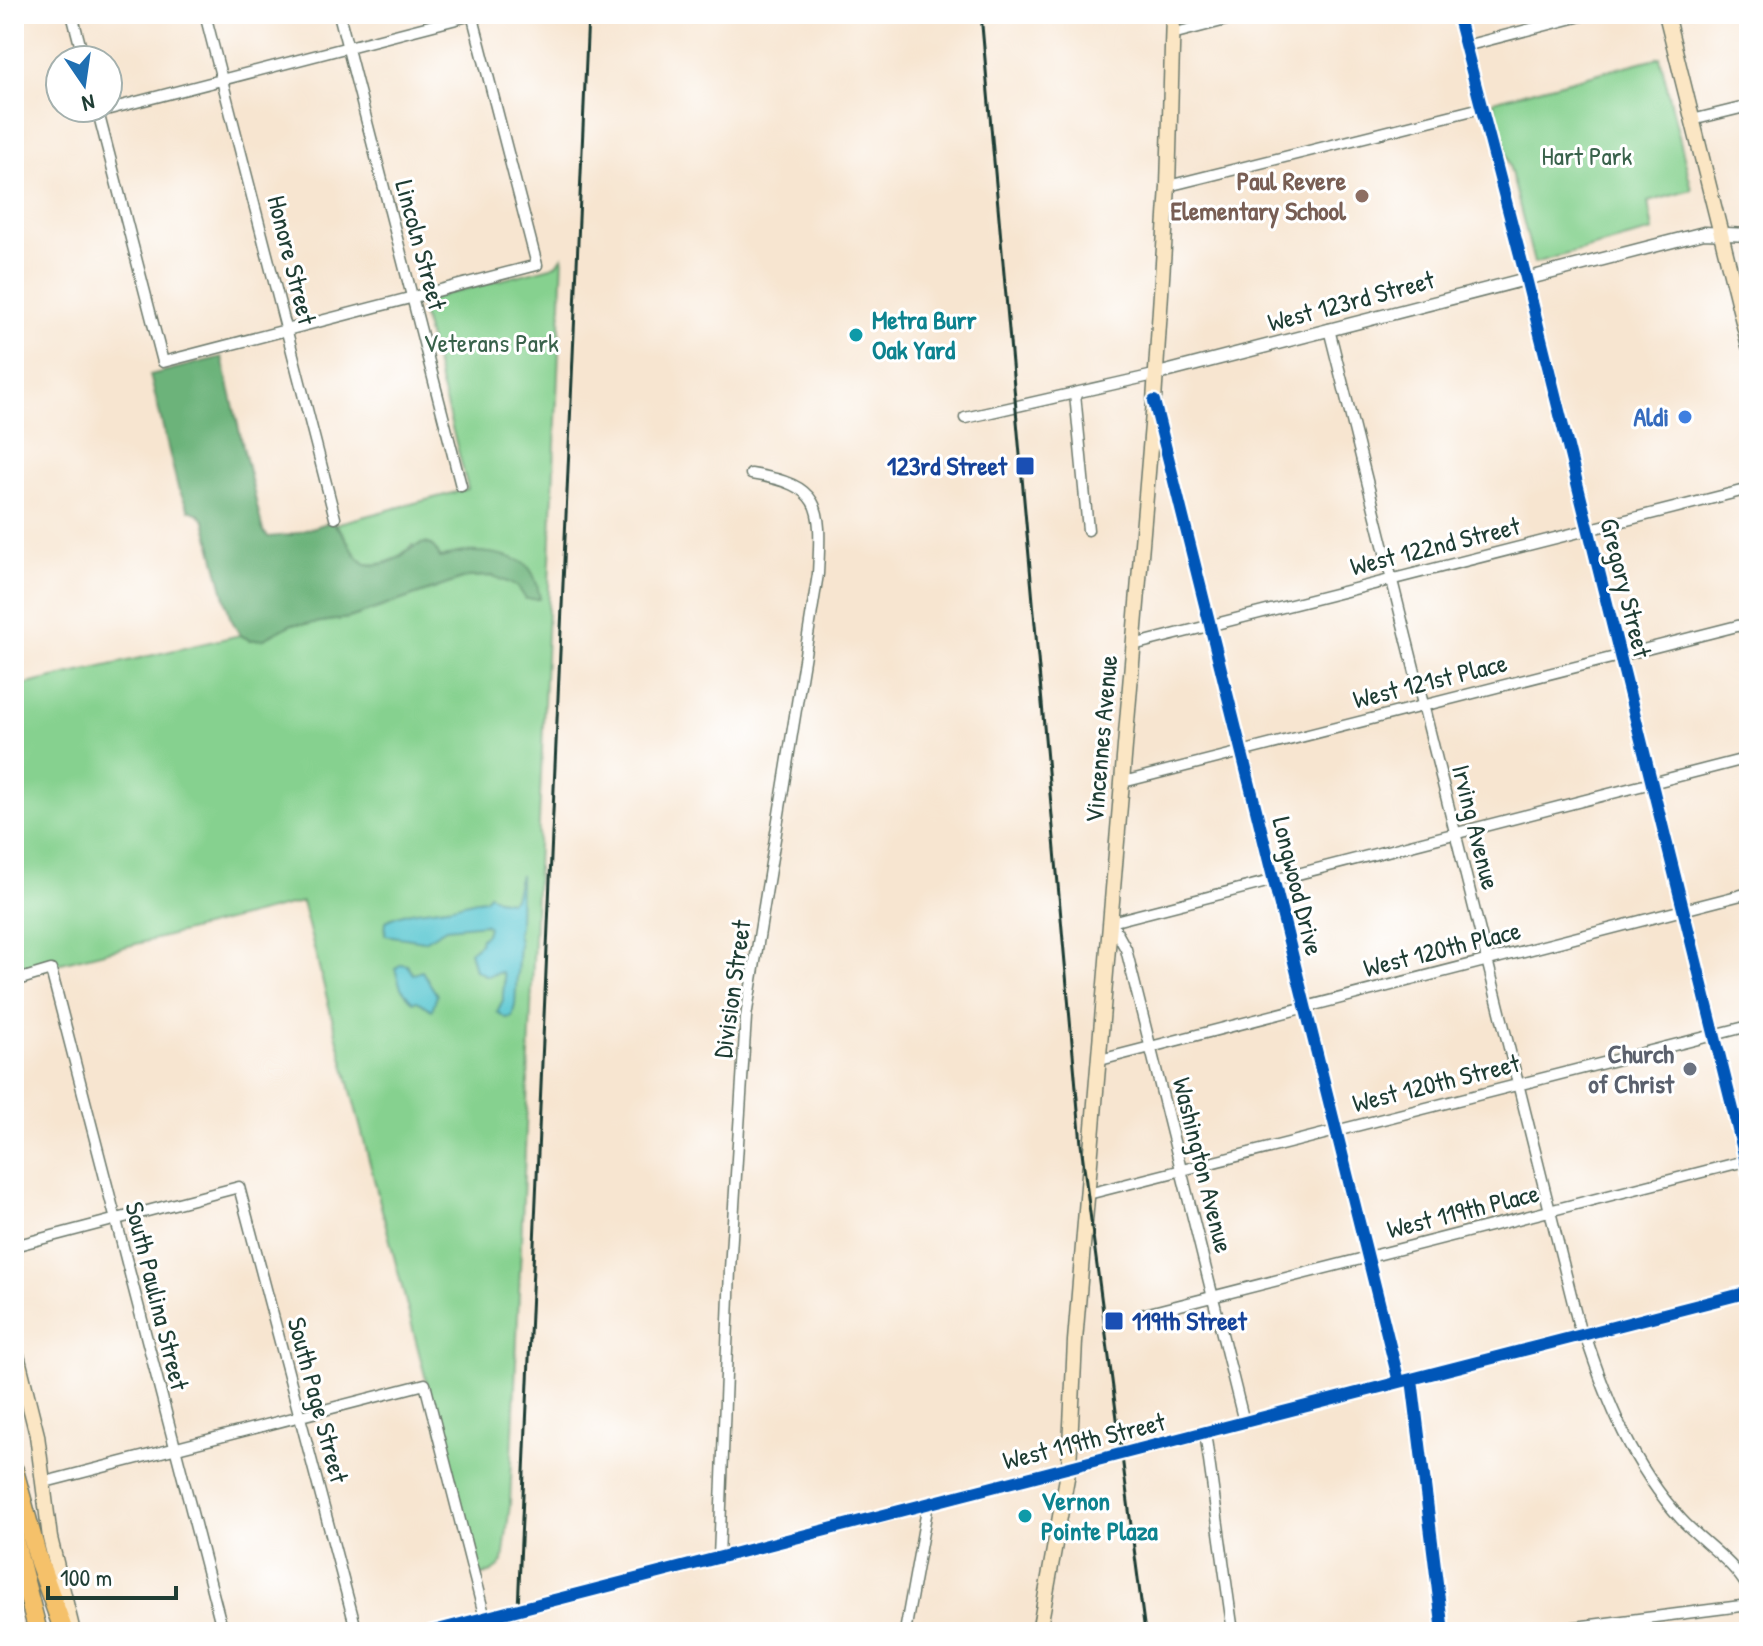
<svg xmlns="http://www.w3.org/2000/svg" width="1763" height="1646" viewBox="0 0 1763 1646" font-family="'Patrick Hand',sans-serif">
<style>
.green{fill:#86d18f;stroke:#528762;stroke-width:2}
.forest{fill:#6cb37a;stroke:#467857;stroke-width:2}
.water{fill:#5ac7d1;stroke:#3c8282;stroke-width:2}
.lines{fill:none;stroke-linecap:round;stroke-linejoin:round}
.minor-casing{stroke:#6b786b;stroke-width:13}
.tertiary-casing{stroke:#6b786b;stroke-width:15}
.secondary-casing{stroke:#6b786b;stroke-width:17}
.motorway-casing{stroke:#6b786b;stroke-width:21}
.minor{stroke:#fff;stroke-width:10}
.tertiary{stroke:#fff;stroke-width:12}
.secondary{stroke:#fbe6c4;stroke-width:14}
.motorway{stroke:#f5c16b;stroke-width:18}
.rail{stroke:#1f3d34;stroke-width:3}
.cycleway-casing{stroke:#fff;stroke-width:17}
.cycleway{stroke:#0057b8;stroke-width:12}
.education-dot{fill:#8d6e63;stroke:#fff;stroke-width:3}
.culture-dot{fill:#0f9aa8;stroke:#fff;stroke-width:3}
.shop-dot{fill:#3f7fe0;stroke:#fff;stroke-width:3}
.transit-dot{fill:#1a4fb4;stroke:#fff;stroke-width:3}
.worship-dot{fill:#6b7280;stroke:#fff;stroke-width:3}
.labels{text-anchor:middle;stroke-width:6;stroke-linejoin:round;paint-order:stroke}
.park-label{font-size:26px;fill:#39624b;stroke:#fff}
.education-label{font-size:26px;font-weight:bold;fill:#785e54;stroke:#fff;text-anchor:end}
.street-label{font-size:26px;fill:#1f3d34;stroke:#fff}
.culture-label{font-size:26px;font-weight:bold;fill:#0d838f;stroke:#fff;text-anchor:start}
.shop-label{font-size:26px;font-weight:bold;fill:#366cbe;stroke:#fff;text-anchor:end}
.transit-label{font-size:26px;font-weight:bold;fill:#164399;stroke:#fff;text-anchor:end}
.worship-label{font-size:26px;font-weight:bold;fill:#5b616d;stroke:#fff;text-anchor:end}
</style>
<rect width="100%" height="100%" fill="#fff"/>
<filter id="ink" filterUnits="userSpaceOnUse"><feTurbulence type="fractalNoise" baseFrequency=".0125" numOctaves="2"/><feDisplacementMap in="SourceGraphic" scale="16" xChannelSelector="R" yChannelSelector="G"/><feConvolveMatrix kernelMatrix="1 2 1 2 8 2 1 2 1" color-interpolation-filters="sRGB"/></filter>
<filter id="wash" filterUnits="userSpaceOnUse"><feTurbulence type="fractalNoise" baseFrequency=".006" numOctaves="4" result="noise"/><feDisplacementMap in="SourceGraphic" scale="32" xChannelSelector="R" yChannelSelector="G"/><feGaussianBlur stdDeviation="1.8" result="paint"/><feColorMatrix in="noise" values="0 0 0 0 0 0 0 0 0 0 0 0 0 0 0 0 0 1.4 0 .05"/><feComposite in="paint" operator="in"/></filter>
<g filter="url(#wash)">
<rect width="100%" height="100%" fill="#f7e5d0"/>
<path class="green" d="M1660,57L1692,190L1648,202L1653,231L1534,263L1493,101Z
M563,256L510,1504L503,1562C496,1572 489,1574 477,1576L302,902L14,975V687L240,635L250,640L264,639L292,624H307L349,618L468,577L493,576L517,586L527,565C506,556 481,550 458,553C452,554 446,557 440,558L413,545C399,558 385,567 365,564C350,554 348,535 335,524L468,489L419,301L551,267L558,263Z"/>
<path class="forest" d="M222,357L263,531L268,537L290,535L330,522C347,530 349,554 366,564C377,566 388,564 398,558C413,549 429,530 440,558C446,557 452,554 458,553C477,550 510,553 526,565C535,572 538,588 540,599H526L517,586L493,576L468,577L349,618L307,624H292L264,639L250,640L240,635L230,617L205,521L199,514L189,510L178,488L150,375Z"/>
<path class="water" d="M520,875L519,926L517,933L519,942L515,1005L512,1017L506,1018L497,1012L503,1000C502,990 507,981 502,972L487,976L475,970L470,951L480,943L481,938L486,934L488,927L485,924L446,928L424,941L385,935L386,921C406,910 427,910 447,907C461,905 471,900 485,899L489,894L497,899L510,901L514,898Z
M401,964L407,965L413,974L422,971L437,995L432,1010L417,1001L413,1002L401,988L395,969Z"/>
</g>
<g filter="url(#ink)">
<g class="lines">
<g class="minor-casing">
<path id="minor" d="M72,14L84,60
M205,14L335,518
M339,14L461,486
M1457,14L1526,278L1749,1174
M1172,34L1249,14
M1465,46L1589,14
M97,108L163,362L537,265L472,14
M98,112L472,15
M1692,120L1749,106
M1168,186L1481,108
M1329,329L1581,1335
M1075,394L1088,530
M1156,410L1399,1382
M965,418L1154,375
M1133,645L1749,489
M1123,782L1749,623
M14,981L51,970L223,1632
M1100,1060L1749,893
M1088,1194L1749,1026
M14,1246L239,1187L355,1625V1632
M1141,1315L1749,1160
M1585,1334C1607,1402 1633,1466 1681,1519C1703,1543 1734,1561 1749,1590
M1244,1422L1126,949L1111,922L1749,758
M1205,1432L1233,1632
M45,1482L425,1384L485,1618
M719,1558L730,1269L746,1017L818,574C821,509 825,485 751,474
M905,1632L928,1504
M1536,1632L1749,1605"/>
</g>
<g class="tertiary-casing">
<path id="tertiary" d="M1154,375L1704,233L1749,235
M1412,1379L1443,1632
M430,1632L1749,1292"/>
</g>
<g class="secondary-casing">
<path id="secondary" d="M1666,14L1749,346
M14,1343L37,1435L50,1538L73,1632
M1039,1632L1069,1467L1075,1341L1154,401L1168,186L1173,14"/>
</g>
<g class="motorway-casing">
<path id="motorway" d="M14,1470L39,1562L64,1632
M14,1539L38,1632"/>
</g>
<use href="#minor" class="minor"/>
<use href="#tertiary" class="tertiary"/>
<use href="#secondary" class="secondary"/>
<use href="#motorway" class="motorway"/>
<path class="rail" d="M981,14L1081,1144L1145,1632
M517,1632L588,14"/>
<g class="cycleway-casing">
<path id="cycleway" d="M1457,14L1526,278L1749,1174
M1154,401L1399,1382
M1412,1379L1443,1632
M430,1632L1749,1292"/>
</g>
<use href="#cycleway" class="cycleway"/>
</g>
</g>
<circle class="education-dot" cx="1362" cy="196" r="8"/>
<g class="culture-dot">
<circle cx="856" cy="335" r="8"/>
<circle cx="1025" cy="1516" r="8"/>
</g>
<circle class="shop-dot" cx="1685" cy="417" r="8"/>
<g class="transit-dot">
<rect x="1015" y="456" width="20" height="20" rx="4"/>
<rect x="1104" y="1311" width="20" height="20" rx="4"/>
</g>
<circle class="worship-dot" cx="1690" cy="1069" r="8"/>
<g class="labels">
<g class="park-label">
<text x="1587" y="165">Hart Park</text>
<text x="491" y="352">Veterans Park</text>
</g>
<g class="education-label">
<text x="1346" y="190">Paul Revere<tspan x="1346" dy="30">Elementary School</tspan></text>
</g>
<g class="street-label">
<text transform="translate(421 245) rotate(75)" y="9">Lincoln Street</text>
<text transform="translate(292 260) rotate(76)" y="9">Honore Street</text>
<text transform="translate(1351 301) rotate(-15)" y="9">West 123rd Street</text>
<text transform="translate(1435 546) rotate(-14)" y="9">West 122nd Street</text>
<text transform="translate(1626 588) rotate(76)" y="9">Gregory Street</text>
<text transform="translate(1430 681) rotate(-14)" y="9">West 121st Place</text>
<text transform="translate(1101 739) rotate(-85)" y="9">Vincennes Avenue</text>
<text transform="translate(1476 827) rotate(76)" y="9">Irving Avenue</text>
<text transform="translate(1298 886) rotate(76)" y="9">Longwood Drive</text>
<text transform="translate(1442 949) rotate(-14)" y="9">West 120th Place</text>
<text transform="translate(732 989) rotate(-82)" y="9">Division Street</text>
<text transform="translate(1436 1083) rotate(-14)" y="9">West 120th Street</text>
<text transform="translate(1203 1165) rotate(76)" y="9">Washington Avenue</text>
<text transform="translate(1463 1211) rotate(-14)" y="9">West 119th Place</text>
<text transform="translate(157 1296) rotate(76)" y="9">South Paulina Street</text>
<text transform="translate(318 1400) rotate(75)" y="9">South Page Street</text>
<text transform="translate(1084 1441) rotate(-14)" y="9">West 119th Street</text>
</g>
<g class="culture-label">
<text x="872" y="329">Metra Burr<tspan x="872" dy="30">Oak Yard</tspan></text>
<text x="1041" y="1510">Vernon<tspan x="1041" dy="30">Pointe Plaza</tspan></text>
</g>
<g class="shop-label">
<text x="1669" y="426">Aldi</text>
</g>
<g class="transit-label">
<text x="1007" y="475">123rd Street</text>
<text x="1132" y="1330" text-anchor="start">119th Street</text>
</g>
<g class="worship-label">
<text x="1674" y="1063">Church<tspan x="1674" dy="30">of Christ</tspan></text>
</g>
</g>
<rect width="1763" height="1646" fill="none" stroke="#fff" stroke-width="48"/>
<g transform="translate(84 84) rotate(167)"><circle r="38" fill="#ffffff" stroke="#a5b1ae" stroke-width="2"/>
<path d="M0-6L14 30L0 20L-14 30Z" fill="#1f6fb2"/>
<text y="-12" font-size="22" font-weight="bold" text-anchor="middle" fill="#1f3d34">N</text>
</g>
<path d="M48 1586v12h128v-12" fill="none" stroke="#1f3d34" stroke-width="4"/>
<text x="60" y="1586" font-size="24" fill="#1f3d34" stroke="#ffffff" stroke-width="6" paint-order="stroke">100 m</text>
</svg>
